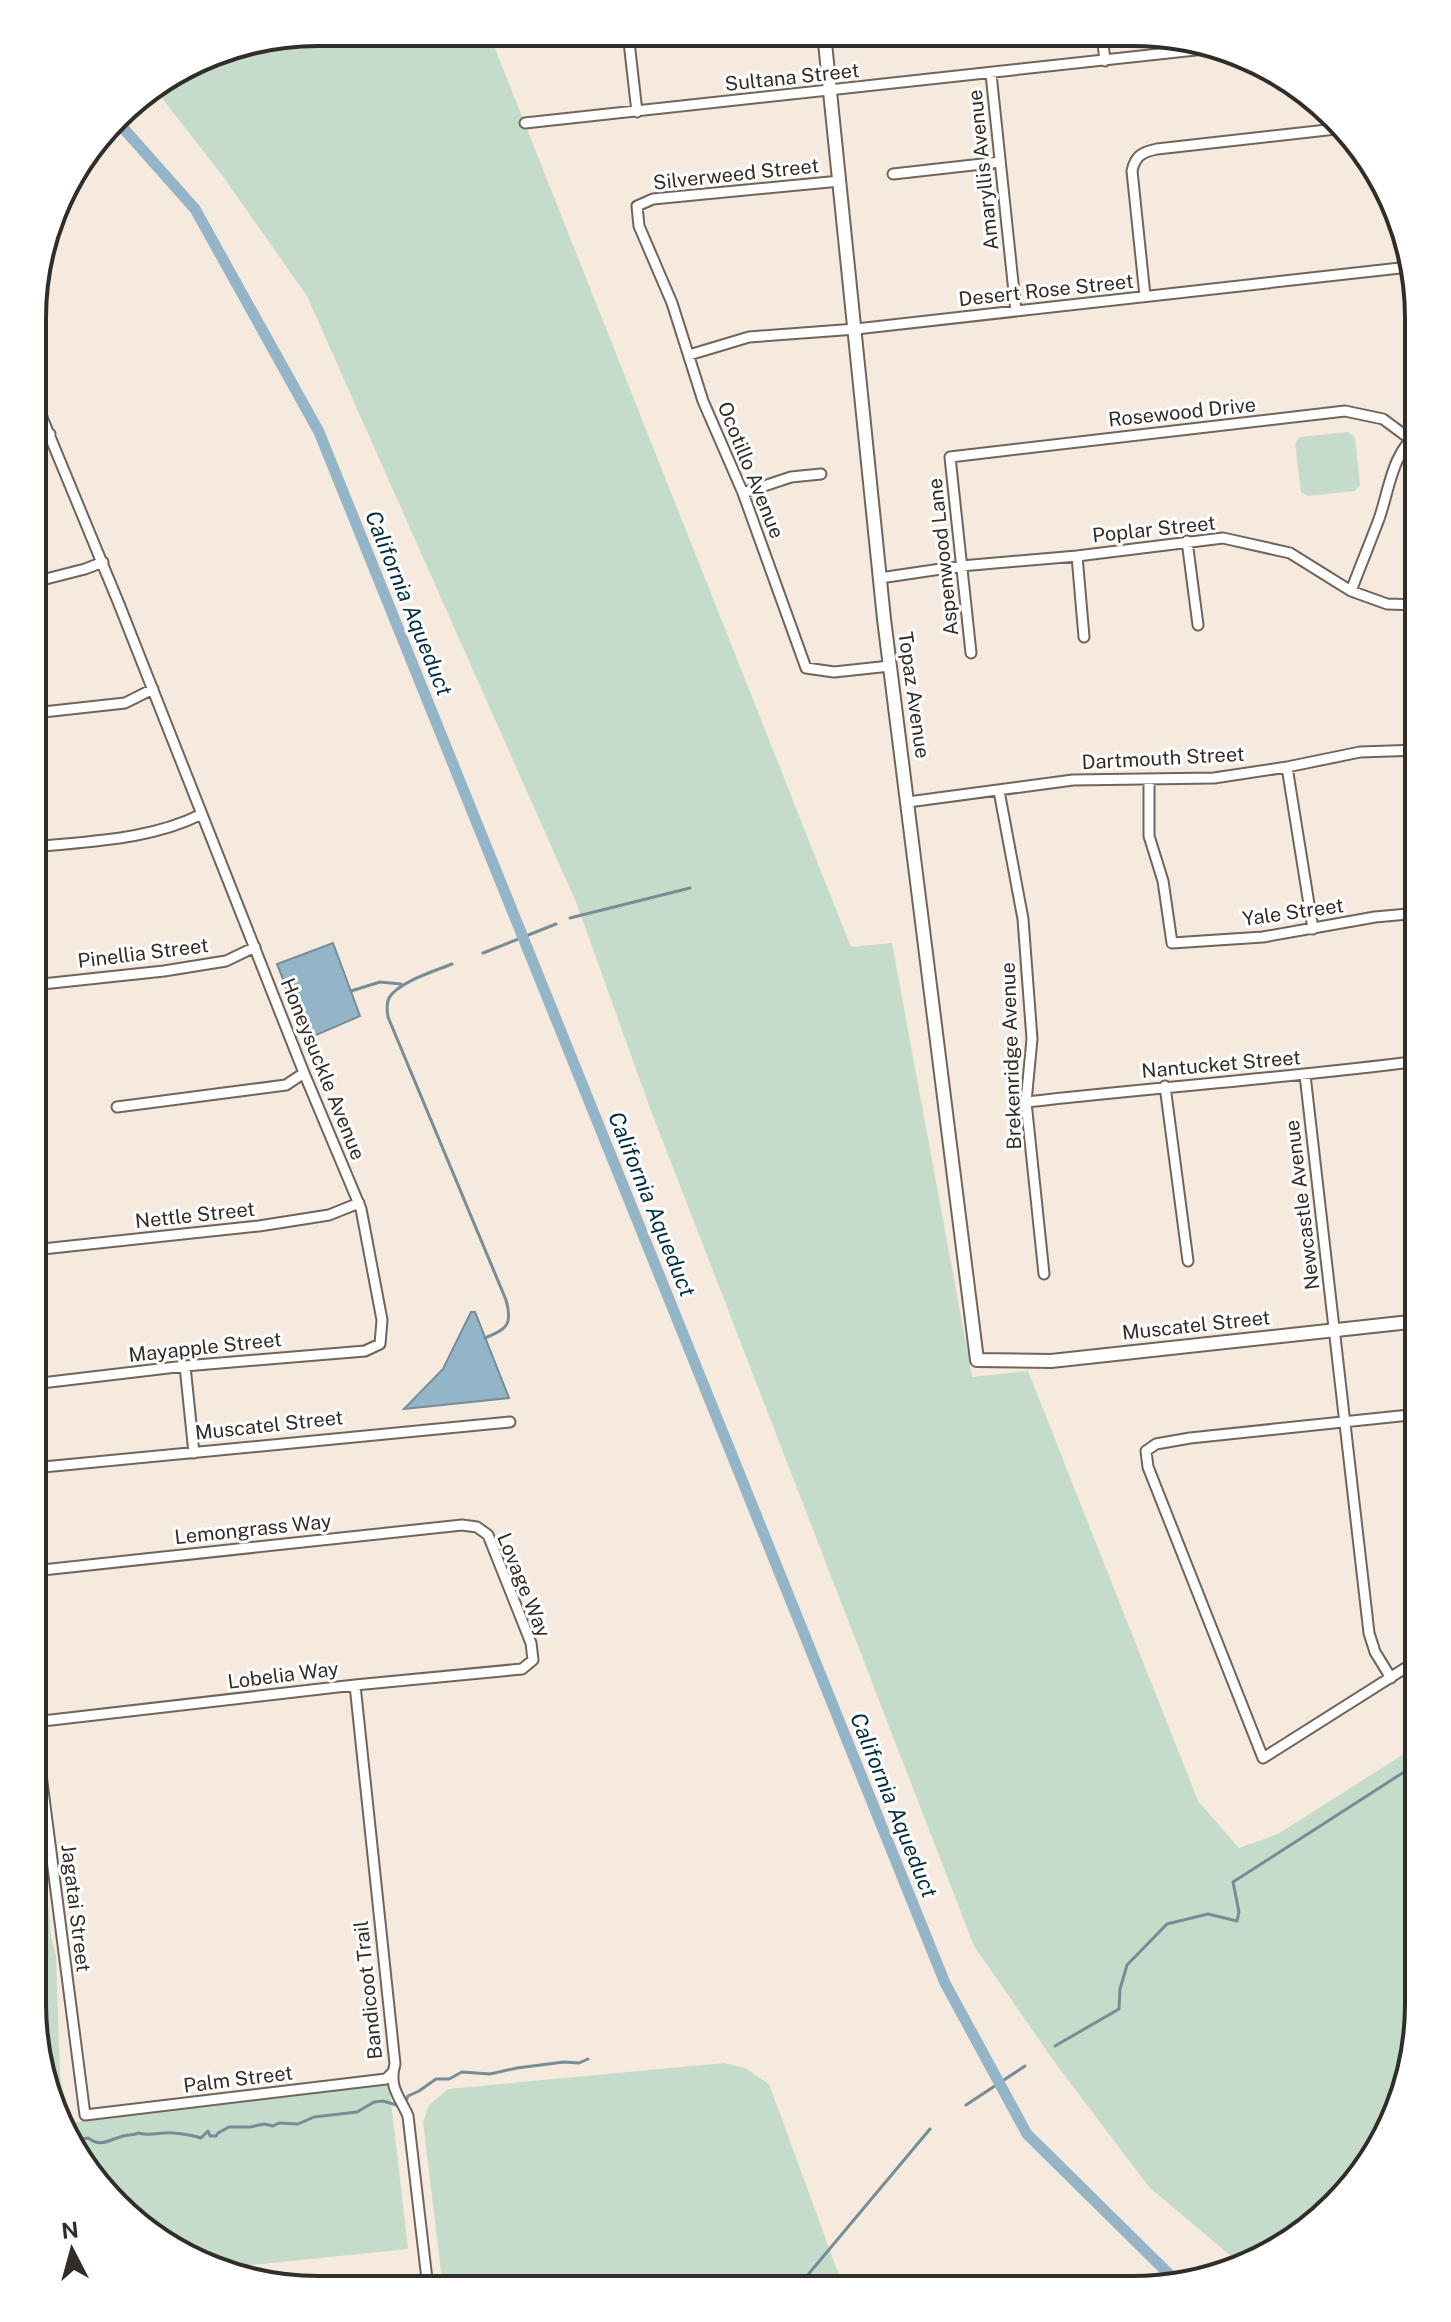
<svg xmlns="http://www.w3.org/2000/svg" width="1451" height="2322" viewBox="0 0 1451 2322" font-family="'Public Sans',sans-serif">
<style>
.green{fill:#c5dccb}
.water{fill:#93b5c7;stroke:#768c97;stroke-width:2}
.lines{fill:none;stroke-linecap:round;stroke-linejoin:round}
.stream{stroke:#768c97;stroke-width:3}
.canal{stroke:#93b5c7;stroke-width:11}
.street-casing{stroke:#6f655b;stroke-width:13}
.secondary-casing{stroke:#6f655b;stroke-width:16}
.street{stroke:#fff;stroke-width:9}
.secondary{stroke:#fff;stroke-width:12}
.labels{text-anchor:middle;stroke-width:6;stroke-linejoin:round;paint-order:stroke}
.street-label{font-size:20px;fill:#312d28;stroke:#fff}
.water-label{font-size:22px;font-style:italic;fill:#002e42;stroke:#fff}
.rim{fill:none;stroke:#312d28;stroke-width:4}
</style>
<rect width="100%" height="100%" fill="#f6eade"/>
<path class="green" d="M318,32L489,33L851,947L892,943L972,1377L1028,1371L1198,1801L1239,1848L1278,1834L1418,1745V2023L1404,2096L1360,2178L1244,2267L1149,2187L1056,2064L974,1946L650,1108L576,902L307,296L222,175L154,88L209,54Z
M1348,432L1355,437L1360,485L1355,491L1308,496L1301,492L1295,443L1300,437Z
M32,1835L45,1872L51,1937L56,1955L60,2075L68,2123L389,2084L408,2249L232,2267L144,2231L54,2113L32,2004Z
M724,2063L745,2068L769,2084L840,2278L847,2289L443,2288L423,2122L429,2105L448,2089Z"/>
<path class="water" d="M333,943L360,1016L307,1039L277,964Z
M471,1312H475L509,1398L404,1409L443,1369Z"/>
<g class="lines">
<path class="stream" d="M570,918L690,888
M483,953L556,924
M452,964C435,971 398,982 389,998C386,1004 387,1011 388,1017L506,1300C513,1325 507,1329 485,1338
M351,991L380,982L401,984
M1055,2046L1119,2009L1120,1989L1127,1965L1167,1924L1208,1914L1237,1921L1239,1912L1233,1882L1418,1763
M966,2105L1025,2066
M74,2140L88,2138C100,2147 107,2141 120,2137C127,2134 131,2136 139,2133C152,2137 161,2131 174,2133C183,2134 192,2135 201,2138L208,2131L210,2136H216L218,2133L229,2127H250L264,2124L273,2126L279,2123L298,2124L314,2117L357,2112L374,2102L383,2101L400,2106L405,2103L408,2096L419,2091L436,2079H449L462,2072L490,2074L517,2068L564,2062L579,2063L588,2059
M796,2289L930,2129"/>
<path class="canal" d="M116,120L195,209L319,432L945,1983L1027,2134L1176,2281"/>
<g class="street-casing">
<path id="street" d="M628,33L637,112
M1102,34L1105,61
M991,74L1016,311
M525,123L1205,49
M893,174L1000,162
M840,181L653,199L637,206L639,226L672,303L703,401L743,493L806,668L834,672L890,666
M1145,296L1132,171C1135,156 1142,152 1157,149L1336,129
M689,355L749,337L856,329L1409,267
M34,442L50,434
M743,493L791,477L821,474
M1187,541L1198,625
M1077,556L1084,637
M880,578L961,566L1077,556L1223,538L1290,553L1351,591L1387,604L1419,605
M34,582L85,569L103,562
M1351,591C1360,567 1370,543 1379,519C1389,491 1392,451 1419,433
M971,653L950,457L1345,411L1383,419L1410,439
M34,713L125,703L153,689
M1287,767L1313,929
M1149,781V836L1163,881L1172,943L1263,937L1375,917L1419,913
M999,791L1023,919L1032,1039L1026,1102L1044,1274
M908,802L1073,780L1214,778L1287,767L1360,752L1419,750
M34,847C91,841 150,840 202,814
M33,985L164,971L226,961L255,947
M1305,1075L1369,1633L1375,1652L1391,1678
M1165,1086L1188,1261
M1026,1102C1157,1087 1288,1078 1419,1061
M117,1107L286,1085L304,1073
M33,1250L259,1226L329,1215L359,1203
M185,1366L194,1453
M33,1384L185,1366L365,1351L380,1344L382,1320L361,1209L304,1073L119,604L34,398
M33,1468L510,1422
M33,1571L462,1525L477,1527L488,1535L531,1643L533,1660L522,1669L355,1685L34,1722
M1418,1660L1263,1758L1148,1467L1146,1451L1156,1444L1190,1438L1419,1414
M355,1685L395,2064C388,2087 400,2097 408,2116L428,2288
M32,1705L85,2115L386,2079L393,2072"/>
</g>
<g class="secondary-casing">
<path id="secondary" d="M824,33L884,619L977,1360L1051,1361L1419,1321"/>
</g>
<use href="#street" class="street"/>
<use href="#secondary" class="secondary"/>
</g>
<g class="labels">
<g class="street-label">
<text transform="translate(792 77) rotate(-6)" y="7">Sultana Street</text>
<text transform="translate(983 170) rotate(-96)" y="7">Amaryllis Avenue</text>
<text transform="translate(736 174) rotate(-6)" y="7">Silverweed Street</text>
<text transform="translate(1046 290) rotate(-6)" y="7">Desert Rose Street</text>
<text transform="translate(1182 412) rotate(-6)" y="7">Rosewood Drive</text>
<text transform="translate(751 470) rotate(68)" y="7">Ocotillo Avenue</text>
<text transform="translate(1154 529) rotate(-6)" y="7">Poplar Street</text>
<text transform="translate(943 557) rotate(-96)" y="7">Aspenwood Lane</text>
<text transform="translate(914 695) rotate(82)" y="7">Topaz Avenue</text>
<text transform="translate(1163 758) rotate(-3)" y="7">Dartmouth Street</text>
<text transform="translate(1293 912) rotate(-8)" y="7">Yale Street</text>
<text transform="translate(143 953) rotate(-7)" y="7">Pinellia Street</text>
<text transform="translate(1011 1056) rotate(-92)" y="7">Brekenridge Avenue</text>
<text transform="translate(1221 1064) rotate(-5)" y="7">Nantucket Street</text>
<text transform="translate(323 1069) rotate(68)" y="7">Honeysuckle Avenue</text>
<text transform="translate(1302 1205) rotate(-97)" y="7">Newcastle Avenue</text>
<text transform="translate(195 1215) rotate(-6)" y="7">Nettle Street</text>
<text transform="translate(1196 1325) rotate(-6)" y="7">Muscatel Street</text>
<text transform="translate(205 1347) rotate(-6)" y="7">Mayapple Street</text>
<text transform="translate(269 1425) rotate(-6)" y="7">Muscatel Street</text>
<text transform="translate(253 1529) rotate(-6)" y="7">Lemongrass Way</text>
<text transform="translate(524 1585) rotate(68)" y="7">Lovage Way</text>
<text transform="translate(283 1675) rotate(-7)" y="7">Lobelia Way</text>
<text transform="translate(76 1908) rotate(83)" y="7">Jagatai Street</text>
<text transform="translate(368 1990) rotate(-96)" y="7">Bandicoot Trail</text>
<text transform="translate(238 2079) rotate(-7)" y="7">Palm Street</text>
</g>
<g class="water-label">
<text transform="translate(409 603) rotate(68)" y="8">California Aqueduct</text>
<text transform="translate(652 1204) rotate(68)" y="8">California Aqueduct</text>
<text transform="translate(894 1805) rotate(68)" y="8">California Aqueduct</text>
</g>
</g>
<path d="M0 0H1451V2322H0ZM318 46H1133A272 272 0 0 1 1405 318V2004A272 272 0 0 1 1133 2276H318A272 272 0 0 1 46 2004V318A272 272 0 0 1 318 46Z" fill="#fff" fill-rule="evenodd"/>
<path class="rim" d="M318 46H1133A272 272 0 0 1 1405 318V2004A272 272 0 0 1 1133 2276H318A272 272 0 0 1 46 2004V318A272 272 0 0 1 318 46Z"/>
<g transform="translate(72 2250) rotate(354)" stroke="#ffffff" stroke-width="6" paint-order="stroke">
<path d="M0-6L14 30L0 20L-14 30Z" fill="#312d28"/>
<text y="-12" font-size="22" font-weight="bold" text-anchor="middle" fill="#312d28">N</text>
</g>
</svg>
